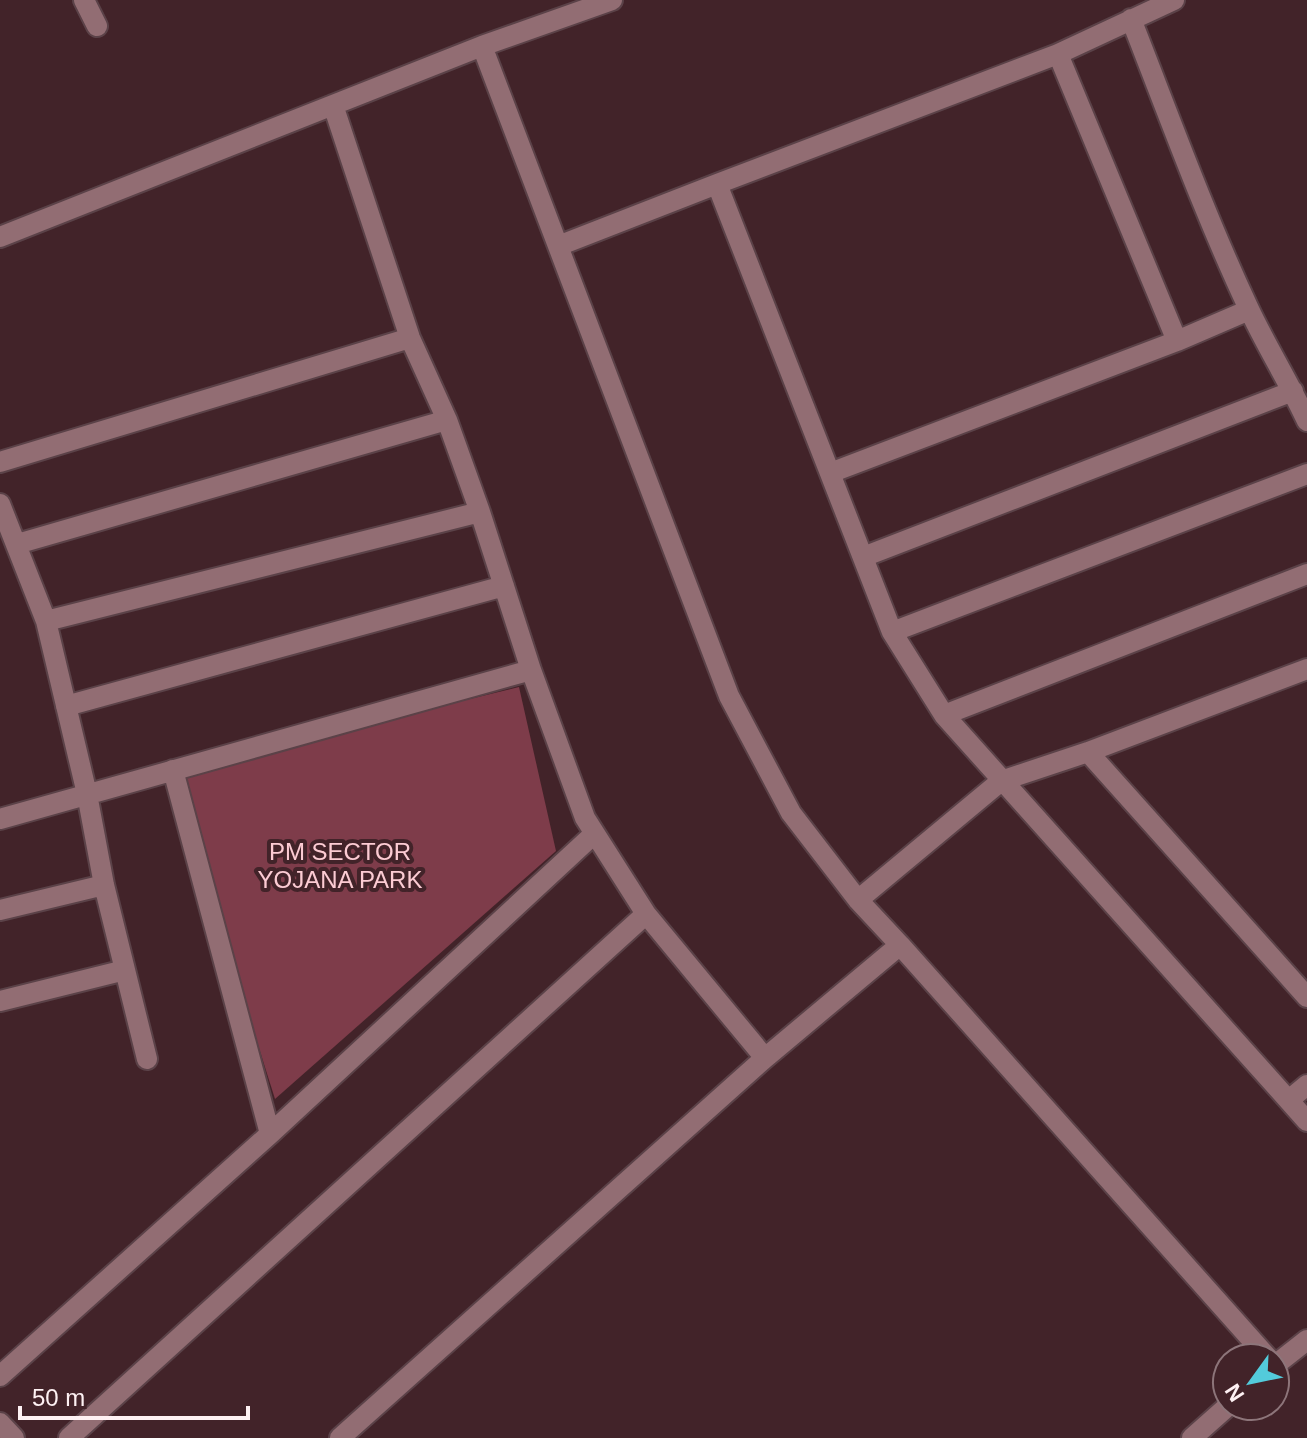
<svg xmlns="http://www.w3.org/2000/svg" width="1307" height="1438" viewBox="0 0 1307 1438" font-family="Arial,sans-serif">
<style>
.green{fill:#7e3c4a}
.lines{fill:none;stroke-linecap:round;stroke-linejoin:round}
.minor-casing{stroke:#5b4248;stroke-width:24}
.minor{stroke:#926d73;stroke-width:20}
.labels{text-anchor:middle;stroke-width:8;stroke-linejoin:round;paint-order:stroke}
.park-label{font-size:24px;fill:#fccbd3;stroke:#422329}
</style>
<rect width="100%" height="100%" fill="#422329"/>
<path class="green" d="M519,687L556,851L275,1099L172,771Z"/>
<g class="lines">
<g class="minor-casing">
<path id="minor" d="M84,0L97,26
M1131,19C1169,116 1204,213 1248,307C1266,346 1289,382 1307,421
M482,46L729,696L791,813L858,900L900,945L1268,1358
M1058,54L1177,341
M333,105L410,338L447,420L480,512L531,670L585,818L646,914L765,1058
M717,184L892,632L944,715L1307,1121
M0,237L482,46L612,0
M558,246L717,184L1058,54L1174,0
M0,462L410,338
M830,473L1177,341L1249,310
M0,504L46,621L87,794L104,885L147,1059
M17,544L447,420
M863,557L1293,391
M46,621L480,512
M892,632L1307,474
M66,706L504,586
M944,715L1307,574
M1088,752L1307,997
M173,770L270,1134
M0,819L531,670
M858,900L1001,781L1088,752L1307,669
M0,910L104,885
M0,1001L125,970
M1289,1100L1307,1085
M1275,1365L1307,1340
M0,1376L270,1134L594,834
M0,1423L14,1438
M69,1438L646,914
M340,1438L765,1058L900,945
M1192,1438L1228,1406"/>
</g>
<use href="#minor" class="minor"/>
</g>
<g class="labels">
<g class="park-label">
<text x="340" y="860">PM SECTOR<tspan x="340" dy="28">YOJANA PARK</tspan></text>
</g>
</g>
<g transform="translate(1251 1382) rotate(237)"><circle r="38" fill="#422329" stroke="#8d757a" stroke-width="2"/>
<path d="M0-6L14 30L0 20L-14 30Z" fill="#53cbdb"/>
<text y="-12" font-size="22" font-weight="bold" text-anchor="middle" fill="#fef1f3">N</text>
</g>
<path d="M20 1406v12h228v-12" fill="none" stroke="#fef1f3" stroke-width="4"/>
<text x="32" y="1406" font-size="24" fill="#fef1f3" stroke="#422329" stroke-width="6" paint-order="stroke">50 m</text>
</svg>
